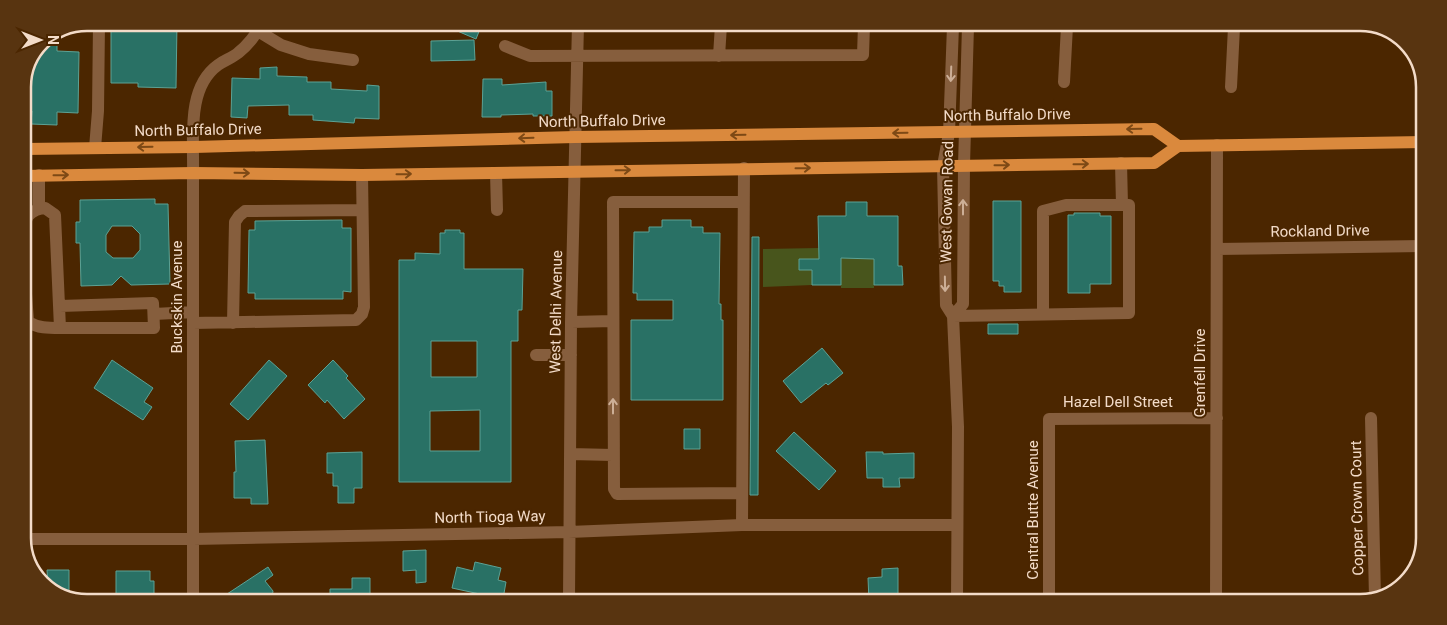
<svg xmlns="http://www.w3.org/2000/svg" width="1447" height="625" viewBox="0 0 1447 625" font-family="Roboto,sans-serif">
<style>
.green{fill:#48551c}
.building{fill:#297165;stroke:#5ca295;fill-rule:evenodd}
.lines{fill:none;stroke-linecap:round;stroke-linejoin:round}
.minor{stroke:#865e3d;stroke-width:12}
.major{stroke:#da893d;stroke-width:12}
.oneway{stroke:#cdaf97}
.oneway2{stroke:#7d4915}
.labels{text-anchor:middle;stroke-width:4;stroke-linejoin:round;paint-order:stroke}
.street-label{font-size:15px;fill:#f3dbc8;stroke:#4b2600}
.rim{fill:none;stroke:#f3dbc8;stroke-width:2.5}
</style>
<rect width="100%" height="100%" fill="#4b2600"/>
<path class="green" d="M841,240H874V288H841Z
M819,248V267H812V285L763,287V249Z"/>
<path class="building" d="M111,23H177L176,88L138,87V83H111Z
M441,24H482L476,39Z
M474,40L475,60L431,61V41Z
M42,41L57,42V51L79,52L78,113L57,112V125L31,124L32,111H23V84Z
M277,67V76L307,77V82H331V89L367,91V85L379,86V119L355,118L354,123L313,120V115H289V105L248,106L247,118L231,117L232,78L260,79V68Z
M483,79H502V85L546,82V91H552V116H533V114L501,115V117H482Z
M155,199V204H168L170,284L131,285L121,276L112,285L81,286L80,243H76V222H80V200ZM112,226H132L140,234V250L133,258H113L106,252V235Z
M993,201H1021V292H1004V286H999V281H993Z
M846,202H867V216H898V266H902L903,285H874V259L841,258V285H812V270H799V259H819L818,216H846Z
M1074,213H1100V216H1111V284H1090V293H1068V215H1074Z
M342,220V228H351V292L343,291V299H255V293H248L249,230H255V221Z
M662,220H691V227H703V233H720L719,304H721V320H723V400H631V320H673V300H637V293H633L634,232H649V227H662Z
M445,230H460V233H464V269H523L522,310H518V341H511V482H399V260H415V253L440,254V233H445ZM431,341H477V377H431ZM480,410V451H430V411Z
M752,237H759L758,495H750Z
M988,324H1018V334H988Z
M822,348L843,373L828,385L826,383L801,403L783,381Z
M112,360L153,388L144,402L152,407L143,420L94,388Z
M269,360L287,376L248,420L230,404Z
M333,360L348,376L346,378L365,399L344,419L327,400L325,403L308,385Z
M684,429H700V449H684Z
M794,432L836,471L819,490L776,451Z
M265,440L268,504H251V498H234V472H236L235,441Z
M362,452V488H354V503H338V486H333V473H327V453Z
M866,452H883V454L914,453V478H899L900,487H883V478H867Z
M426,550V582L416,583V570L403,571V551Z
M475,562L501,568L498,580L506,582L503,599L452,588L457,567L473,571Z
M268,567L273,575L265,581L273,591L272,598H221Z
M898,568V601H869L868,578L882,577V569Z
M47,570H69V598H63L48,586Z
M116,571H150V581H154V596H151V598H116Z
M352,578H370V599H330V589H352Z"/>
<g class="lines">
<path class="minor" d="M953,26L949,133L943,166L946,305L953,316L958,427L957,601
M258,31L281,45L309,54L353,60
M505,46L530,56L863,55L864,25
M719,56L721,25
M1064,82L1067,26
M1231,87L1234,27
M95,148L98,111L99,23
M1121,163L1122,205
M496,173L497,210
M39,175V208
M1217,249L1423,246
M60,306L153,303L154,328H60C48,328 38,328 28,322C27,301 19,231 28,216C32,211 40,208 45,208L55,215L60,328
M154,314L193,312
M953,316L1129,313V205H1066L1043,211V314
M953,316L963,304L964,165L968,26
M571,322L613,321
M193,323L356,320L362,314L364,307L362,175
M233,323L235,222L239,216L245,211L362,210
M536,355H571
M1371,418L1375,598
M570,454L613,455
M742,493L617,494L614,489L613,202H743
M742,525L744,168
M23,539H193L569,532L742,525H957
M193,598V173C194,139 186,88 218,65C225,60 232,58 238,53C247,46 257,34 262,23
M569,600L571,322L578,24
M1049,601V419L1217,418
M1216,602L1217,145"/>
<path class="major" d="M23,149L194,147L575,137L1154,129L1178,146
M23,176L193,173L362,175L1154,163L1178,146L1424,142"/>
</g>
<defs><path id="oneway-shaft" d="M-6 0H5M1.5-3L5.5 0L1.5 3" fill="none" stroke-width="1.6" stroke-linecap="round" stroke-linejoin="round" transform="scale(1.25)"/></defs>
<g class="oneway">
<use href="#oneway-shaft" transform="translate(951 74) rotate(92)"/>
<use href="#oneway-shaft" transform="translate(963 207) rotate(-90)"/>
<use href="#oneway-shaft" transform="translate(945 284) rotate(89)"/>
<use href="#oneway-shaft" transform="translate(613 406) rotate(-90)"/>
</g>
<g class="oneway2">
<use href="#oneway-shaft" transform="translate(1134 129) rotate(179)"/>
<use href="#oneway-shaft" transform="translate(900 133) rotate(179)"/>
<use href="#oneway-shaft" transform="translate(738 135) rotate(179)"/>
<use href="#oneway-shaft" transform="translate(526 138) rotate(178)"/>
<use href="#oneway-shaft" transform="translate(145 147) rotate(179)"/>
<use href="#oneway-shaft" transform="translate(1081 164) rotate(-1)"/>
<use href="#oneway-shaft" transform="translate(1002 165) rotate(-1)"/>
<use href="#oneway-shaft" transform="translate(803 168) rotate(-1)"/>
<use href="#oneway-shaft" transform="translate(623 170) rotate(-1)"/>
<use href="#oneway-shaft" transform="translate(242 173) rotate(1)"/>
<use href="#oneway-shaft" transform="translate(404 174) rotate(-1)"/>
<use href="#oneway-shaft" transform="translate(61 175) rotate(-1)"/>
</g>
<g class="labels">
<g class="street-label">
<text transform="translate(1007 115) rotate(-1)" y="5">North Buffalo Drive</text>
<text transform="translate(602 121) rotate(-1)" y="5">North Buffalo Drive</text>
<text transform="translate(198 130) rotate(-1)" y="5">North Buffalo Drive</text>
<text transform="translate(947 202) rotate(-89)" y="5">West Gowan Road</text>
<text transform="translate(1320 231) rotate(-1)" y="5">Rockland Drive</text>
<text transform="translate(177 297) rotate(-90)" y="5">Buckskin Avenue</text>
<text transform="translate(556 312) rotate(-89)" y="5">West Delhi Avenue</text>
<text transform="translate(1200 373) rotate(-90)" y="5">Grenfell Drive</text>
<text x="1118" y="407">Hazel Dell Street</text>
<text transform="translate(1357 508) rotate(-91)" y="5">Copper Crown Court</text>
<text transform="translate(1033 510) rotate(-90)" y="5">Central Butte Avenue</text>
<text transform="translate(490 517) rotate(-1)" y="5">North Tioga Way</text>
</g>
</g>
<path d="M0 0H1447V625H0ZM87 31H1360A56 56 0 0 1 1416 87V538A56 56 0 0 1 1360 594H87A56 56 0 0 1 31 538V87A56 56 0 0 1 87 31Z" fill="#583410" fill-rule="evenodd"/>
<path class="rim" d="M87 31H1360A56 56 0 0 1 1416 87V538A56 56 0 0 1 1360 594H87A56 56 0 0 1 31 538V87A56 56 0 0 1 87 31Z"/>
<g transform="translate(40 40) rotate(90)" stroke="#4b2600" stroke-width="4" paint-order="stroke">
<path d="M0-4L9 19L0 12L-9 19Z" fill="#f3dbc8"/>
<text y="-8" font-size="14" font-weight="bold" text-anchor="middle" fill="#f3dbc8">N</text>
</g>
</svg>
